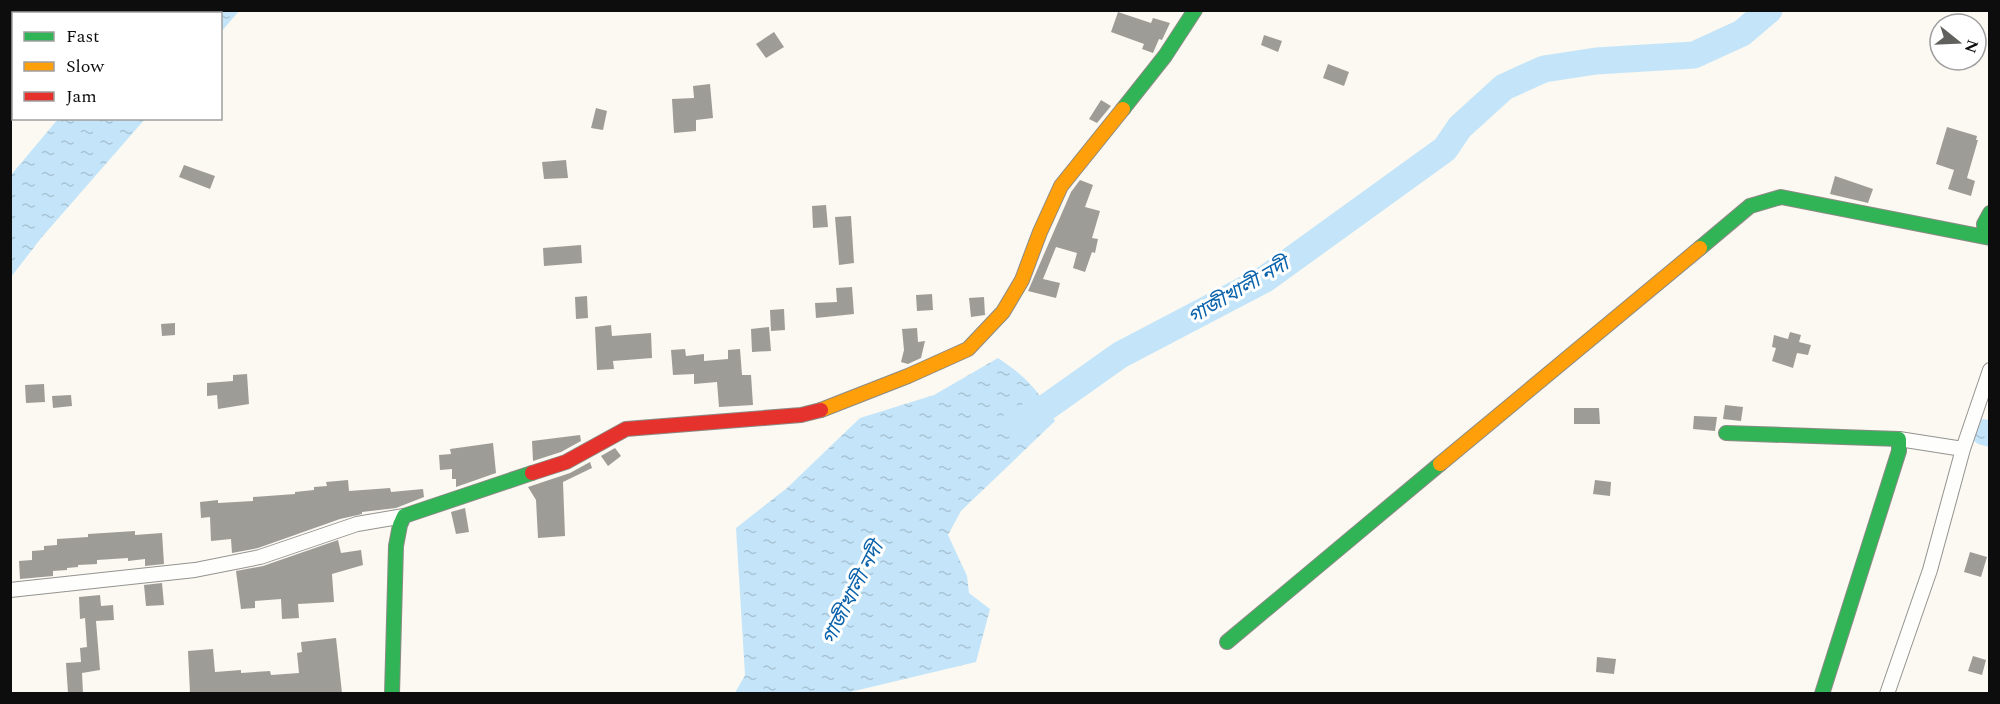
<svg xmlns="http://www.w3.org/2000/svg" width="2000" height="704" viewBox="0 0 2000 704" font-family="Spectral,'Noto Sans Bengali',serif">
<style>
.water{fill:url(#water-ripples)}
.lines{fill:none;stroke-linecap:round;stroke-linejoin:round}
.river{stroke:#c4e5f9;stroke-width:27}
.building{fill:#9e9c97}
.street-casing{stroke:#949390;stroke-width:16}
.fast-casing{stroke:#8b8a86;stroke-width:16}
.slow-casing{stroke:#8b8a86;stroke-width:16}
.jam-casing{stroke:#8b8a86;stroke-width:16}
.street{stroke:#fefefd;stroke-width:14}
.fast{stroke:#30b455;stroke-width:14}
.slow{stroke:#ff9f0a;stroke-width:14}
.jam{stroke:#e5322d;stroke-width:14}
.labels{text-anchor:middle;stroke-width:6;stroke-linejoin:round;paint-order:stroke}
.water-label{font-size:20px;font-style:italic;fill:#0a62ab;stroke:#fff}
</style>
<defs>
<pattern id="water-ripples" width="26" height="14" patternUnits="userSpaceOnUse" patternTransform="scale(1.5)"><rect width="26" height="14" fill="#c4e5f9"/><path d="M2 4q2-2 4 0t4 0M15 11q2-2 4 0t4 0" fill="none" stroke="#a7c3d4"/></pattern>
</defs>
<rect width="100%" height="100%" fill="#fbf9f1"/>
<path class="water" d="M148,10H239V11L221,32L220,14L145,13Z
M58,119H145L42,237L11,277V175Z
M998,358C1025,376 1040,391 1055,421L961,511L948,535L967,576L969,593L990,609L976,662L846,693H735L745,675L736,528L787,488L860,418L934,395Z
M1982,419L1989,420V447L1978,444L1973,440L1974,424Z"/>
<g class="lines">
<path class="river" d="M1014,424L1048,406L1120,355L1265,279L1445,149L1460,127L1504,87L1544,69L1596,61L1694,55L1742,33L1769,10"/>
</g>
<path class="building" d="M1118,12L1151,23L1153,18L1170,23L1162,40L1159,39L1153,53L1142,49L1144,44L1111,32Z
M774,32L784,47L766,58L756,44Z
M1264,35L1282,41L1278,52L1261,45Z
M1328,64L1349,72L1344,86L1323,78Z
M710,84L713,118L696,120V131L674,133L672,99L694,98L693,86Z
M1101,100L1111,106L1097,123L1089,119Z
M596,108L607,111L603,130L591,128Z
M1947,127L1977,136L1976,140H1978L1967,178L1975,181L1971,196L1948,189L1954,170L1936,164Z
M566,160L568,178L544,179L542,162Z
M184,165L215,176L210,189L179,177Z
M1835,176L1873,189L1868,203L1830,194Z
M1080,180L1093,185L1085,207L1100,211L1092,238L1098,239L1095,253L1092,252L1085,272L1073,268L1077,253L1056,247L1043,279L1060,283L1056,298L1028,291L1071,192Z
M826,205L828,227L813,228L812,206Z
M851,216L854,263L839,265L835,217Z
M581,245L582,263L544,266L543,248Z
M852,287L854,314L816,318L815,303L837,302L836,288Z
M932,294L933,310L917,311L916,295Z
M587,296L588,318L576,319L575,297Z
M984,297L985,315L971,317L969,298Z
M784,309L785,330L771,331L770,310Z
M175,323V335L162,336L161,324Z
M611,325L612,336L651,333L652,358L613,361L614,369L597,370L595,327Z
M769,327L771,351L752,352L751,329Z
M917,328L918,342L925,341L921,358L908,364L901,362L904,350L902,329Z
M1790,332L1801,335L1799,342L1811,345L1808,355L1797,353L1793,368L1772,361L1776,348L1772,347L1774,335L1788,339Z
M685,349L686,356L704,354V361L728,359V350L740,349L742,375H751L753,405L719,407L717,382L694,384V374L673,375L671,350Z
M247,374L249,404L218,409L217,395L207,396V383L233,381V375Z
M44,384L45,402L26,403L25,385Z
M71,395L72,406L53,408L52,396Z
M1725,405L1743,407L1741,421L1723,419Z
M1574,408H1599L1600,424H1574Z
M1694,416L1717,417L1715,431L1693,429Z
M580,435L581,441L561,452L533,461L532,441Z
M493,443L496,473L456,487V479H452V469L440,470L439,455L451,454L450,449Z
M615,448L621,456L608,466L601,456Z
M590,462L592,468L563,482L565,536L538,538L536,500L528,487L570,473Z
M348,480L349,491L390,488L391,492L423,489L424,497L396,508L362,512V514L340,519L258,548L232,553L231,539L211,541L210,517L201,518L200,502L218,500V503L253,501V497L295,494V492L314,490V487L327,486L326,482Z
M1595,480L1611,482L1610,496L1593,494Z
M465,508L469,532L456,534L451,512Z
M135,531V535L162,533L164,564L145,566V559L128,561V558L97,560V564L78,565V567L67,568V570L53,571V576L20,579L19,561L32,560V551L44,550V546L57,545V539L88,537V534Z
M338,540L341,553L361,550L363,565L332,574L334,602L298,604L299,618L282,619L281,599L255,601V608L241,609L236,571L263,566Z
M1970,552L1987,557L1981,577L1964,572Z
M162,583L164,605L146,606L144,585Z
M100,595L101,606L113,605L114,620L96,621L100,670L82,673L83,693H68L66,663L81,662L80,648L87,647L85,618L80,619L79,597Z
M336,638L342,693H190L188,651L213,649L215,672L241,670V673L270,671L271,675L299,673L297,653L302,652L301,642Z
M1973,656L1986,660L1982,675L1968,671Z
M1597,657L1616,659L1614,674L1596,672Z"/>
<g class="lines">
<g class="street-casing">
<path id="street" d="M1899,439L1963,449
M10,590L195,570L260,557L357,524L404,516
M1887,694L1930,570L1963,449L1990,370"/>
</g>
<g class="fast-casing">
<path id="fast" d="M1123,109L1165,56L1195,10
M1985,237L1984,224L1990,213
M1700,248L1750,206L1781,197L1990,238
M1726,433L1899,439V451L1822,694
M1227,642L1440,464
M392,694L396,546L400,525L404,516L532,473"/>
</g>
<g class="slow-casing">
<path id="slow" d="M821,410L908,376L968,349L1003,312L1022,280L1040,232L1061,186L1123,109
M1440,464L1700,248"/>
</g>
<g class="jam-casing">
<path id="jam" d="M532,473L566,462L626,429L801,415L821,410"/>
</g>
<use href="#street" class="street"/>
<use href="#fast" class="fast"/>
<use href="#slow" class="slow"/>
<use href="#jam" class="jam"/>
</g>
<g class="labels">
<g class="water-label">
<text transform="translate(1238 290) rotate(-30)" y="7">গাজীখালী নদী</text>
<text transform="translate(852 593) rotate(-63)" y="7">গাজীখালী নদী</text>
</g>
</g>
<rect width="2000" height="704" fill="none" stroke="#0d0d0d" stroke-width="24"/>
<rect x="12" y="12" width="210" height="108" fill="#ffffff" stroke="#9e9e9e" stroke-width="1.5"/>
<rect x="24" y="32" width="30" height="9" fill="#30b455" stroke="#9e9e9e" stroke-width="1.5"/>
<text x="66" y="42" font-size="18" fill="#0d0d0d">Fast</text>
<rect x="24" y="62" width="30" height="9" fill="#ff9f0a" stroke="#9e9e9e" stroke-width="1.5"/>
<text x="66" y="72" font-size="18" fill="#0d0d0d">Slow</text>
<rect x="24" y="92" width="30" height="9" fill="#e5322d" stroke="#9e9e9e" stroke-width="1.5"/>
<text x="66" y="102" font-size="18" fill="#0d0d0d">Jam</text>
<g transform="translate(1958 42) rotate(108)"><circle r="28" fill="#ffffff" stroke="#9e9e9e" stroke-width="1.5"/>
<path d="M0-4.5L10 22L0 15L-10 22Z" fill="#60605d"/>
<text y="-9" font-size="16" font-weight="bold" text-anchor="middle" fill="#0d0d0d">N</text>
</g>
</svg>
